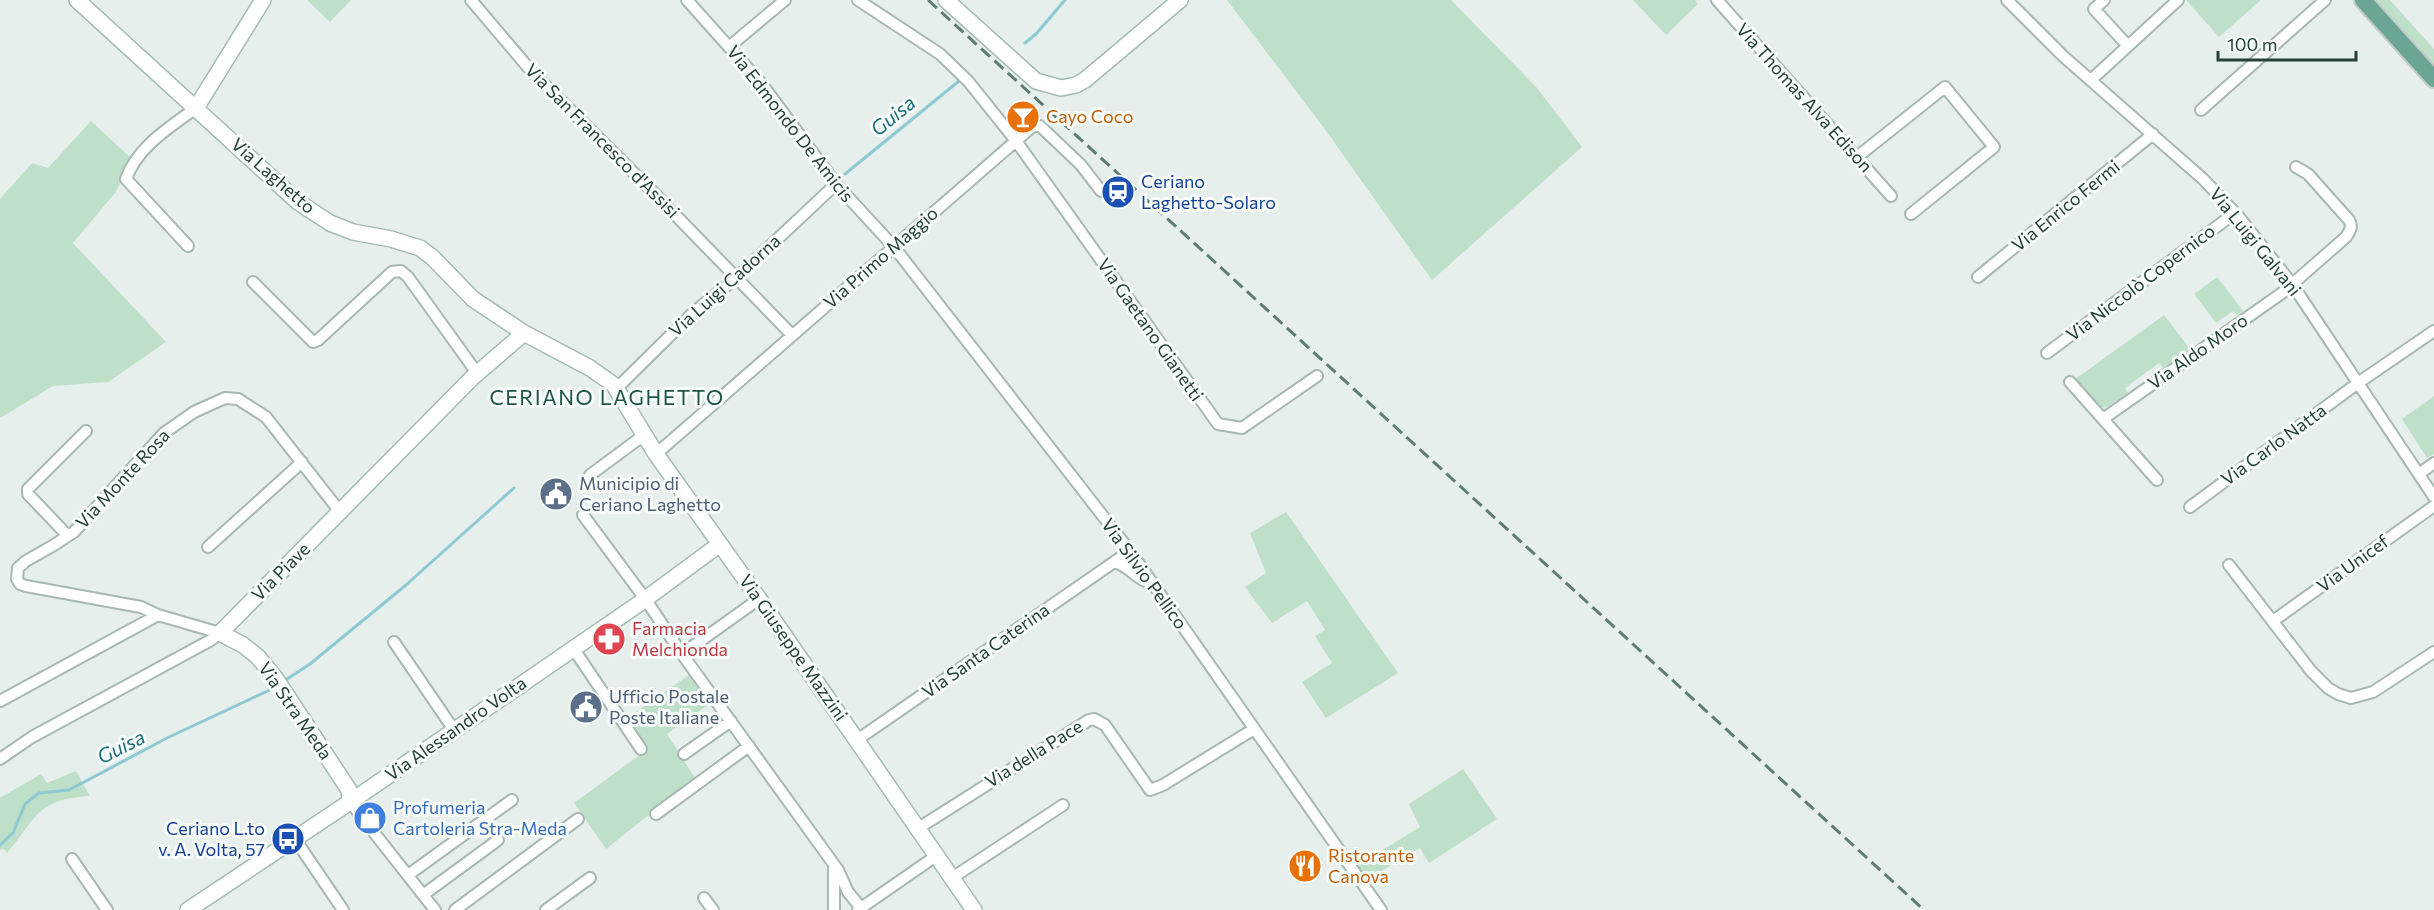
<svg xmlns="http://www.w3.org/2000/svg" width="2434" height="910" viewBox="0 0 2434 910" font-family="Commissioner,sans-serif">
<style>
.green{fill:#bfe0c8}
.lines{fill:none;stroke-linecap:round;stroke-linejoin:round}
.stream{stroke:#8ec9d4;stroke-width:3}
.street-casing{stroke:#a8b8b2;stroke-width:14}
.secondary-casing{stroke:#a4bbb3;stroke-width:18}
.primary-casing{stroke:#c2cac8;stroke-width:20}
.street{stroke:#fff;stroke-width:10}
.secondary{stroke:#fff;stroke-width:15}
.primary{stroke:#6aa596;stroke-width:16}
.rail{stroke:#5f7d75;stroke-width:3;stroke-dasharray:12 6;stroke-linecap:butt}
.labels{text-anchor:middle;stroke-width:6;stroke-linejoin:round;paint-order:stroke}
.street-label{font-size:18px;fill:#24423a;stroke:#f7fbf9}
.food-label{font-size:18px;fill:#c56008;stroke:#f7fbf9;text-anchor:start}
.transit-label{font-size:18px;fill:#164399;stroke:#f7fbf9;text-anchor:start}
.service-label{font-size:18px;fill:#4e5e75;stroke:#f7fbf9;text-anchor:start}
.health-label{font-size:18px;fill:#be3a42;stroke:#f7fbf9;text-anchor:start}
.shop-label{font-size:18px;fill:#366cbe;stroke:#f7fbf9;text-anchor:start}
.water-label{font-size:20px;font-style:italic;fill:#1c6f80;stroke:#f7fbf9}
.quarter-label{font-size:21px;letter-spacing:1.5px;fill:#1f5548;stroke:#f7fbf9}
</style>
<rect width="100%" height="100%" fill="#e6efeb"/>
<path class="green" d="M307,0H351L330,22Z
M1227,0H1451L1537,88L1582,147L1432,280L1324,128Z
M1633,0H1695L1698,4L1666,35Z
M2186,0H2261L2219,37Z
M2376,0H2390L2434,49V67Z
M91,121L133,160L115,193L73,243L166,342L108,382L53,386L0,418V199L32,163L48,168Z
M2217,277L2243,311L2237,315L2233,311L2216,323L2194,294Z
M2164,315L2190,349L2163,368L2159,363L2125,388L2128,393L2107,407L2097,408L2074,380Z
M2434,396V454L2427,458L2402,419Z
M1286,512L1398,673L1326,718L1302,682L1332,663L1315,636L1325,630L1307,601L1272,623L1245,587L1266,573L1250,533Z
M689,675L709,704L667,734L695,778L606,849L574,803L648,749L627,718Z
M1463,769L1497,819L1429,863L1420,848L1368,879L1358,865L1420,827L1409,804Z
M76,771L90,796C36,799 37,818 7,853L4,849L0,850V798L41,774L47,783Z"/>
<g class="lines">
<path class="stream" d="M1025,43L1036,34L1065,0
M845,174L959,81
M284,681L310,664L406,585L514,488
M0,845L13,833L25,804L39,793L69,790L167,738L274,688"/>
<g class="street-casing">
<path id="street" d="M471,0L532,72L655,194L792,335
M687,0L761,83L836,184L894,247L1130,551L1381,910
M858,0L940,54L968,81L1016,141L1218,424L1242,428L1317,376
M1717,0L1891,196
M2007,0L2063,56L2203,179L2239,217L2292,284L2434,497
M2104,0L2094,9L2128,46
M730,46L785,0
M2092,79L2178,0
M2201,110L2325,0
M1857,157L1945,87L1994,147L1911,214
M188,246L126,179C137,147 170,127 196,108
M1978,277L2153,134
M253,282L313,342L318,340L392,272L401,271L408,277L477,373
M2047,353L2235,213
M2070,382L2157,480
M614,385H620L693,313L736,278L836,184
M2103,419L2282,293L2346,237C2350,231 2353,227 2349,220L2308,174L2296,167
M656,454L1033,126H1040L1081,165L1101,191
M2419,474L2434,463
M590,475L644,435
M2190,507L2358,383L2434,331
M583,515L646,600L682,654L838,870L848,892L861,908
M68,536L28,494V489L86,431
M208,547L302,462
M1114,562C1130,566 1136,580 1151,583
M2229,565L2311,671L2328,688L2338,694L2351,698L2373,692L2434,652
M2273,621L2434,506
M220,633L158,615L141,607L26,586L20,584L17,579L18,568L26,561L54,545L74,532L164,433L194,412L225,398L238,399L266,417L341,513
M394,642L454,730
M573,648L641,749
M682,654L759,599
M0,701L158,615
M857,740L1130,551
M684,754L731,721
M0,759L32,737L211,640L220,633
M350,802L435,910
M656,814L749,746
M917,829L1089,720L1094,719L1105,725L1150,790L1163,785L1254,729
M295,839L343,910
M72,859L107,910
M408,875L512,800
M952,878L1063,805
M423,895L498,840
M704,898L713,910
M455,910L578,819
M546,910L590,878
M834,910V865
M858,910L936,856"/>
</g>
<g class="secondary-casing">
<path id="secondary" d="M77,0L298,202L330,223L353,232L391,239L420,248L432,257L473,299L524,333L590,368L614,385L656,454L759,599L974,910
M946,0L1036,81L1061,88L1076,85L1085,80L1180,0
M196,108L263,0
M350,802L349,790L276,679L258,657L243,645L220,633L473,377L524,333
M188,910L350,802L640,603L720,544"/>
</g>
<g class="primary-casing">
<path id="primary" d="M2363,0L2434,79"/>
</g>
<use href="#street" class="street"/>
<use href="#secondary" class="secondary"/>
<use href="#primary" class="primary"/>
<path class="rail" d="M928,0L1924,910"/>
</g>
<defs>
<g id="bar-disc" transform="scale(1.725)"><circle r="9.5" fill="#e8710a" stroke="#f7fbf9"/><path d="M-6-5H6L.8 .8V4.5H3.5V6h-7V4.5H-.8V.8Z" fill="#fff"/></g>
<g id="station-disc" transform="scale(1.725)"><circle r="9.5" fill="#1a4fb4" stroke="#f7fbf9"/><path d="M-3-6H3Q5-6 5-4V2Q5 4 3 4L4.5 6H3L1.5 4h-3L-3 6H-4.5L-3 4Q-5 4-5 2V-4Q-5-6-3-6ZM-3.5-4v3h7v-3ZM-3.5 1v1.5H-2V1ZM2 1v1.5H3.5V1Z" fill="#fff"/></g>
<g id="civic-disc" transform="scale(1.725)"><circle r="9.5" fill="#5c6f8a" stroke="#f7fbf9"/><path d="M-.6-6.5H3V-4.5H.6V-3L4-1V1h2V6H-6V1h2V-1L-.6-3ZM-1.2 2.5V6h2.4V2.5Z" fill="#fff"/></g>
<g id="pharmacy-disc" transform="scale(1.725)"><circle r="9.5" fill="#e0444e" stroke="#f7fbf9"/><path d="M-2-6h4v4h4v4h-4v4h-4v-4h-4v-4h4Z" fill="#fff"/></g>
<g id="shop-disc" transform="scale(1.725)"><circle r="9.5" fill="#3f7fe0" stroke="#f7fbf9"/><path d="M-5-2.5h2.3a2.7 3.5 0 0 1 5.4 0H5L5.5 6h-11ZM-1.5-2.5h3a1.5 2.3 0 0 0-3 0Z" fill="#fff"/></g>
<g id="bus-disc" transform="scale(1.725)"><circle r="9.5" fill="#1a4fb4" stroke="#f7fbf9"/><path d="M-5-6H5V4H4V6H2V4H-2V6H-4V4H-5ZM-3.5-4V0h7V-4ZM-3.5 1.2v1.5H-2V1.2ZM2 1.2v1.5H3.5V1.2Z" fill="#fff"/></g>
<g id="restaurant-disc" transform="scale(1.725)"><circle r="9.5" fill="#e8710a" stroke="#f7fbf9"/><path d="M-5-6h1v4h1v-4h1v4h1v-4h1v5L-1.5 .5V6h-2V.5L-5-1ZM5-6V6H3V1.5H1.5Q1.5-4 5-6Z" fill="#fff"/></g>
</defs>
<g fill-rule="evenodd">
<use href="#bar-disc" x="1023" y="117"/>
<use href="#station-disc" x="1118" y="192"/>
<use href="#civic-disc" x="556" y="494"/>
<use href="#pharmacy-disc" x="609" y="639"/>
<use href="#civic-disc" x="586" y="707"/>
<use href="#shop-disc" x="370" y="818"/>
<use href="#bus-disc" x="288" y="839"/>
<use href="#restaurant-disc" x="1305" y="866"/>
</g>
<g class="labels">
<g class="street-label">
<text transform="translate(1804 98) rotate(48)" y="6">Via Thomas Alva Edison</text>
<text transform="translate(790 124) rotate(52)" y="6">Via Edmondo De Amicis</text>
<text transform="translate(602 141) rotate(45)" y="6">Via San Francesco d'Assisi</text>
<text transform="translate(273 176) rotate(41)" y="6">Via Laghetto</text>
<text transform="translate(2066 206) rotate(-39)" y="6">Via Enrico Fermi</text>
<text transform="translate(2255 242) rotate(51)" y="6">Via Luigi Galvani</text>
<text transform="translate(881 258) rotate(-41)" y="6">Via Primo Maggio</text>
<text transform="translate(2141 283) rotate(-37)" y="6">Via Niccolò Copernico</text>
<text transform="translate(725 286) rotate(-42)" y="6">Via Luigi Cadorna</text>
<text transform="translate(1150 330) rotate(55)" y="6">Via Gaetano Gianetti</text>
<text transform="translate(2198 352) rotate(-35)" y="6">Via Aldo Moro</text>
<text transform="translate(2274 445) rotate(-36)" y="6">Via Carlo Natta</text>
<text transform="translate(123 479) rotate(-47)" y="6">Via Monte Rosa</text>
<text transform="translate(2353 564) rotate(-36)" y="6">Via Unicef</text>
<text transform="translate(281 572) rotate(-45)" y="6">Via Piave</text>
<text transform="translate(1144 574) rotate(54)" y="6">Via Silvio Pellico</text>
<text transform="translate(793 648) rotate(55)" y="6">Via Giuseppe Mazzini</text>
<text transform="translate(986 651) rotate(-35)" y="6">Via Santa Caterina</text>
<text transform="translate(295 711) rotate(55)" y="6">Via Stra Meda</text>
<text transform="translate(456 729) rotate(-35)" y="6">Via Alessandro Volta</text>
<text transform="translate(1034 754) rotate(-32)" y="6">Via della Pace</text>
</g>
<g class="food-label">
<text x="1046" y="123">Cayo Coco</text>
<text x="1328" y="862">Ristorante<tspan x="1328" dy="21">Canova</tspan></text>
</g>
<g class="transit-label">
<text x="1141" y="188">Ceriano<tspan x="1141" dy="21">Laghetto-Solaro</tspan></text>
<text x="265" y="835" text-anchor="end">Ceriano L.to<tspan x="265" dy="21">v. A. Volta, 57</tspan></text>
</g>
<g class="service-label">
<text x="579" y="490">Municipio di<tspan x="579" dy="21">Ceriano Laghetto</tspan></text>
<text x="609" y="703">Ufficio Postale<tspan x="609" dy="21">Poste Italiane</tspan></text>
</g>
<g class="health-label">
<text x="632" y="635">Farmacia<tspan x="632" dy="21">Melchionda</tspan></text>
</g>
<g class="shop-label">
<text x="393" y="814">Profumeria<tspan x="393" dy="21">Cartoleria Stra-Meda</tspan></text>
</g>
<g class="water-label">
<text transform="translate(893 116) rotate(-39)" y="7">Guisa</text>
<text transform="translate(121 747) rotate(-27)" y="7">Guisa</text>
</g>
<g class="quarter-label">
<text x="607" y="405">CERIANO LAGHETTO</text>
</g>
</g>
<path d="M2218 51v9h138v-9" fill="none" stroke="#24423a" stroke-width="3"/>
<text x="2227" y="51" font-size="18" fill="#24423a" stroke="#f7fbf9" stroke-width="4.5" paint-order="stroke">100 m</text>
</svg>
